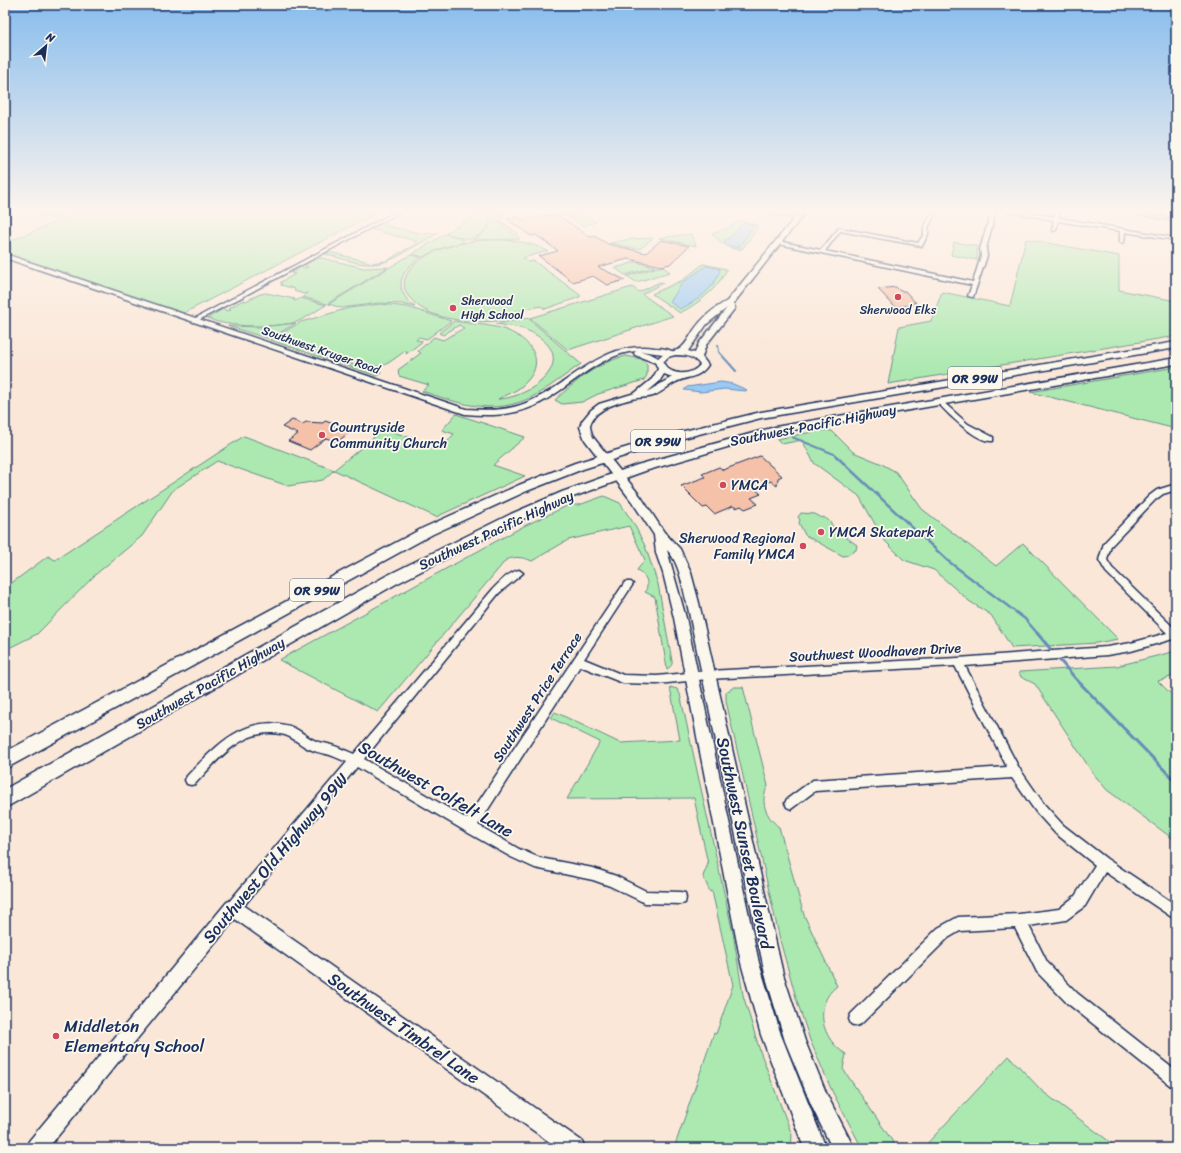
<svg xmlns="http://www.w3.org/2000/svg" width="1181" height="1153" viewBox="0 0 1181 1153" font-family="Sriracha,sans-serif">
<style>
.green{fill:#ace9b0;stroke:#648c87}
.water{fill:#99caf5;stroke:#678cb9}
.lines{fill:none;stroke-linecap:round;stroke-linejoin:round}
.stream-far2{stroke:#678cb9;stroke-width:2}
.stream-far1{stroke:#678cb9;stroke-width:2.5}
.stream{stroke:#678cb9;stroke-width:3}
.building{fill:#f6c1a9;stroke:#1b2f5e}
.minor-casing{stroke:#1b2f5e;stroke-width:3}
.tertiary-casing{stroke:#1b2f5e;stroke-width:3}
.secondary-casing{stroke:#1b2f5e;stroke-width:3}
.trunk-casing{stroke:#1b2f5e;stroke-width:3}
.minor{fill:#fbf7ec;fill-rule:evenodd}
.tertiary{fill:#fbf7ec;fill-rule:evenodd}
.secondary{fill:#fbf7ec;fill-rule:evenodd}
.trunk{fill:#fbf7ec;fill-rule:evenodd}
.poi-dot{fill:#d1495b;stroke:#fbf7ec;stroke-width:1.5}
.labels{text-anchor:middle;stroke-width:3.5;stroke-linejoin:round;paint-order:stroke}
.far-poi-label{font-size:12px;fill:#1b2f5e;stroke:#fbf7ec;text-anchor:start}
.far-street-label{font-size:12px;fill:#1b2f5e;stroke:#fbf7ec}
.shield{fill:#fbf7ec;stroke:#5e6b89;stroke-width:1}
.shield-label{font-size:13px;font-weight:bold;fill:#1b2f5e}
.street-label{font-size:14px;fill:#1b2f5e;stroke:#fbf7ec}
.poi-label{font-size:14px;fill:#1b2f5e;stroke:#fbf7ec;text-anchor:start}
.near-street-label{font-size:17px;fill:#1b2f5e;stroke:#fbf7ec}
.near-poi-label{font-size:17px;fill:#1b2f5e;stroke:#fbf7ec;text-anchor:start}
</style>
<rect width="100%" height="100%" fill="#fae7d8"/>
<filter id="ink" filterUnits="userSpaceOnUse"><feTurbulence type="fractalNoise" baseFrequency=".025" numOctaves="2"/><feDisplacementMap in="SourceGraphic" scale="8" xChannelSelector="R" yChannelSelector="G"/><feConvolveMatrix kernelMatrix="1 2 1 2 8 2 1 2 1" color-interpolation-filters="sRGB"/></filter>
<g filter="url(#ink)">
<path class="green" d="M22,210H71L54,220Z
M77,210H382L184,313L5,253V243L58,221Z
M484,210H509L502,214L501,221L519,235Z
M549,210H575L596,222L583,226L569,217L556,214Z
M482,211C497,219 484,237 472,239C465,240 453,235 446,233Z
M490,217H491L520,239L473,240C479,233 494,230 490,217Z
M739,221L757,225V229L742,249C728,251 722,242 712,234L726,229Z
M380,224L423,234L426,233H438L405,252L403,251L416,244V241L373,230L372,228Z
M445,234L461,238L464,242L442,248L423,257L412,254Z
M691,234L696,246L659,238Z
M653,238L641,248L638,249L610,243L631,239Z
M1026,239L1119,256V290L1176,301V336L888,384L899,327L931,321L942,292L1010,306Z
M484,240C506,239 529,241 548,251L523,258L528,262L534,261L580,295V297L545,309L541,306L513,312L515,319C484,324 431,324 410,298C405,293 403,286 405,279C413,252 460,242 484,240Z
M954,242L977,246V260L951,255Z
M329,252L373,263L377,262L387,261L401,252L404,253C372,272 359,263 325,254Z
M410,255L421,257C400,271 392,289 415,307L402,304L379,303L341,308L329,304Z
M322,258L364,268L388,267L327,304L303,297L308,293L304,294L294,291L295,289L281,285V282L295,274L291,273L301,267L306,268L308,267L304,265L315,259Z
M636,262L655,267L625,275L615,268Z
M703,264L726,269V271C716,290 699,303 680,313L652,294L683,280Z
M662,266L670,272L636,282L627,276Z
M660,282L663,283L642,294L673,316L568,350L530,318L632,287L639,292Z
M266,293L295,299L293,300L295,301L301,298L326,305C317,310 308,317 299,321C281,328 224,328 208,318L223,309L228,311L231,309L229,308L243,300L246,301L260,294Z
M381,304L408,307L451,321L427,339L419,337L416,340L423,341L406,354L407,351H405C378,371 381,370 349,359L345,362L375,372H382L377,376L270,340L301,322L349,308Z
M528,318L581,364C565,375 549,388 532,397C494,416 460,404 422,391L429,385L399,376L398,370L421,353L418,351L434,337L443,340L464,328L459,325L443,335L439,333L454,321C470,324 485,324 500,328C533,338 551,365 518,389C512,393 504,396 498,399C530,398 580,362 536,335C524,327 509,326 495,324Z
M296,323L269,339L228,326L261,327Z
M626,356L641,359L647,364V375L644,380L598,394L582,402L562,404L555,400C576,381 598,362 626,356Z
M1176,367V429L1030,392Z
M456,414L525,437L493,465L525,476L436,517L334,470L323,480L288,486L217,461L173,490L142,536L96,574L37,634L5,650V588L48,556L55,560L244,436L334,470L384,429L442,448L454,434L442,430Z
M822,430L832,431L853,452L880,463L896,472L922,509L996,566L1023,543L1118,639L1097,643L1012,648L991,615L969,601L934,570L904,560L884,540L859,496L814,463L802,440L782,444L777,439Z
M604,496L620,503L634,524L645,546L658,584L672,661C673,665 670,667 667,669L655,597L645,592C650,583 646,575 637,570L645,560L629,526L568,540L532,561C523,557 515,556 506,560L378,712L279,660L524,526L569,505H579Z
M801,513L815,514L822,518L823,517C831,521 831,523 834,529L857,545L856,550L848,555L843,556L805,535L799,523L800,520L798,517Z
M1176,651V675L1158,681L1176,699V841L1107,790L1092,772L1035,684L1021,677L1019,672L1117,666Z
M670,687L677,689L680,694L733,933L743,995L760,1051L792,1135L791,1148H674L714,1033L716,1034L733,985L712,891L710,892L703,876L708,864L694,798L567,799L600,742L551,718L555,712L620,743L680,740Z
M734,687H743L768,786C759,801 766,817 779,827L804,915L837,986C813,1004 821,1040 846,1054L843,1069L897,1148H862L832,1091L810,1040L797,1001L781,944L726,701V692Z
M1009,1056L1042,1091L1106,1139L1116,1148H923Z"/>
<path class="water" d="M743,223L754,225L739,247H731L724,241L733,235Z
M706,266L720,269C716,288 696,302 680,309L670,302L682,283Z
M721,382L733,384L747,390L745,391L725,389L701,392L684,390L687,387Z"/>
<g class="lines">
<path class="stream-far2" d="M718,345L719,352L736,371
M792,437L834,454L837,457"/>
<path class="stream-far1" d="M836,456L948,561L1025,619L1038,634"/>
<path class="stream" d="M1037,633L1053,652
M1056,656L1076,679L1176,782"/>
</g>
<path class="building" d="M556,214L590,237L594,236L608,244L646,253L661,240L689,246L670,264L662,266L628,259L598,267L625,280L607,285L593,276L573,282L539,256L558,251L536,235L531,236L507,219L518,217L523,220Z
M896,287L900,291H905L916,303H911L913,305L895,307L878,289Z
M292,420L303,424L306,422L323,423L325,421L334,424L332,426L350,432L337,442L326,438L310,450L288,441L298,434L282,427Z
M760,456L782,476L778,478L777,486L771,481L754,488L761,494L751,498L758,504L745,509L741,506L736,508L733,506L714,514L707,507L703,508L681,486L705,477L702,474L719,467L723,470Z"/>
<g class="lines">
<g class="minor-casing">
<path id="minor" d="M399,210H404L197,321L192,320Z
M933,210H937L928,228V234L922,246L840,231L825,251L973,282L981,256L980,249L992,210H996L986,249L987,256L973,297L968,296L972,285L774,243L777,241L821,250L839,228L918,243L924,234V228Z
M1000,210H1009L1054,217L1056,210H1060L1059,218L1176,238V240L1125,232L1124,242L1122,243L1120,242V231L1058,221L1056,230L1054,231L1052,230L1054,220Z
M1115,210H1124L1176,219V221Z
M940,400L942,401L968,424L993,437V441C977,443 948,414 938,403V401Z
M1176,484V490L1163,494L1155,500L1111,546L1107,560L1112,568L1176,630V640L1173,639L1131,651L1107,655L965,666L1019,768L1044,804L1063,825L1107,859L1176,905V920L1105,872L1085,906L1066,920L1029,926L1047,962L1077,993L1176,1071V1089L1171,1086L1067,1003L1037,972L1015,928L960,931L948,938L861,1024L856,1026L851,1024L849,1019L851,1014L938,928L958,917L1019,914L1059,909L1075,896L1095,865L1055,833L1036,812L1012,778L815,791L791,809L787,807L785,803L787,799L813,780L1007,767L955,666L708,679L657,684L623,683L580,666L478,825L519,849L540,858L593,868L616,876L646,891L680,892L685,893L686,898L685,903L680,904L645,903L610,886L593,880L535,868L511,857L465,831L357,767L238,913L233,914L228,913L227,908L228,903L347,762C341,760 336,757 330,755C324,753 318,753 312,750C302,747 295,738 285,735C246,724 218,759 195,784L191,785L187,784L185,780L187,776C214,748 245,713 289,726C299,729 306,737 316,741C320,743 326,743 331,745C339,747 346,751 354,754L493,589C501,581 508,573 519,570L523,573L499,593L364,759L467,819L625,582H631L633,584L584,659L623,675L657,676L708,671L958,658L1107,647L1131,643L1167,633L1106,572L1099,560L1104,543L1149,496L1157,490Z"/>
</g>
<g class="tertiary-casing">
<path id="tertiary" d="M758,210H769L801,217L798,219Z
M5,254L466,409C486,410 507,411 526,403C572,385 600,340 655,348C661,348 670,349 675,353L671,355L640,351L651,354L662,360V364H659L635,355L634,353L636,351C596,355 569,390 534,406C512,416 488,416 465,414L5,258Z
M233,900L239,902L582,1141L585,1148H558L235,919L48,1148H26L29,1141L227,902Z"/>
</g>
<g class="secondary-casing">
<path id="secondary" d="M801,210H807L733,304L735,308L706,345L702,357L708,365C698,380 687,375 674,383C667,387 661,393 653,396C647,398 639,397 632,399C619,402 593,409 590,426C590,429 592,434 593,437L641,497L664,532L680,549L691,573L699,603L783,974L805,1041L827,1095L854,1148H832L813,1109L785,1041L765,974L687,603C682,586 680,563 667,550L686,618L759,963L781,1035L826,1148H804L761,1035L741,963L674,618L663,573L656,553L654,535L633,503L585,440L580,427L582,421L591,410L599,404L635,393L652,379L658,369L655,362C666,347 671,355 681,348C687,343 690,336 694,330C703,317 714,308 727,301ZM727,308L699,343L695,353L688,351L707,324ZM675,355C685,355 694,356 700,365C691,376 670,377 663,362L668,357ZM664,374L672,377L647,392L659,382Z"/>
</g>
<g class="trunk-casing">
<path id="trunk" d="M1176,342V348L761,418L672,441L583,469L527,491L433,534L5,769V752L423,528L519,485L575,463L664,436L761,412Z
M1176,358V364L776,433L645,471L570,498L521,520L396,584L5,808V789L386,576L511,514L562,492L637,465L775,427Z"/>
</g>
<use href="#minor" class="minor"/>
<use href="#tertiary" class="tertiary"/>
<use href="#secondary" class="secondary"/>
<use href="#trunk" class="trunk"/>
</g>
</g>
<linearGradient id="sky" x2="0" y2="1"><stop stop-color="#88bded"/><stop offset="0.57" stop-color="#fdf4ed"/><stop offset="1" stop-color="#fdf4ed" stop-opacity="0"/></linearGradient>
<rect width="1181" height="371" fill="url(#sky)"/>
<g class="poi-dot">
<circle cx="898" cy="297" r="4"/>
<circle cx="453" cy="308" r="4"/>
<circle cx="322" cy="435" r="4"/>
<circle cx="723" cy="485" r="4"/>
<circle cx="821" cy="532" r="4"/>
<circle cx="803" cy="546" r="4"/>
<circle cx="56" cy="1036" r="4"/>
</g>
<g class="labels">
<g class="far-poi-label">
<text x="461" y="305">Sherwood<tspan x="461" dy="14">High School</tspan></text>
<text x="898" y="314" text-anchor="middle">Sherwood Elks</text>
</g>
<g class="far-street-label">
<text transform="translate(321 350) rotate(19)" y="4">Southwest Kruger Road</text>
</g>
<g class="shield">
<rect x="948" y="367" width="54" height="22" rx="3"/>
<rect x="631" y="430" width="54" height="22" rx="3"/>
<rect x="290" y="579" width="54" height="22" rx="3"/>
</g>
<g class="shield-label">
<text x="975" y="383">OR 99W</text>
<text x="658" y="446">OR 99W</text>
<text x="317" y="595">OR 99W</text>
</g>
<g class="street-label">
<text transform="translate(813 425) rotate(-11)" y="5">Southwest Pacific Highway</text>
<text transform="translate(496 530) rotate(-25)" y="5">Southwest Pacific Highway</text>
<text transform="translate(875 652) rotate(-3)" y="5">Southwest Woodhaven Drive</text>
<text transform="translate(210 683) rotate(-30)" y="5">Southwest Pacific Highway</text>
<text transform="translate(537 697) rotate(-57)" y="5">Southwest Price Terrace</text>
</g>
<g class="poi-label">
<text x="330" y="432">Countryside<tspan x="330" dy="16">Community Church</tspan></text>
<text x="731" y="490">YMCA</text>
<text x="829" y="537">YMCA Skatepark</text>
<text x="795" y="543" text-anchor="end">Sherwood Regional<tspan x="795" dy="16">Family YMCA</tspan></text>
</g>
<g class="near-street-label">
<text transform="translate(436 789) rotate(30)" y="6">Southwest Colfelt Lane</text>
<text transform="translate(745 843) rotate(78)" y="6">Southwest Sunset Boulevard</text>
<text transform="translate(275 858) rotate(-50)" y="6">Southwest Old Highway 99W</text>
<text transform="translate(404 1028) rotate(35)" y="6">Southwest Timbrel Lane</text>
</g>
<g class="near-poi-label">
<text x="64" y="1032">Middleton<tspan x="64" dy="20">Elementary School</tspan></text>
</g>
</g>
<rect width="1181" height="1153" fill="none" stroke="#fbf7ec" stroke-width="20"/>
<rect x="10" y="10" width="1161" height="1133" fill="none" stroke="#1b2f5e" stroke-width="1.5" filter="url(#ink)"/>
<g transform="translate(46 46) rotate(28)" stroke="#fbf7ec" stroke-width="3" paint-order="stroke">
<path d="M0-3L7 15L0 10L-7 15Z" fill="#1b2f5e"/>
<text y="-6" font-size="11" font-weight="bold" text-anchor="middle" fill="#1b2f5e">N</text>
</g>
</svg>
